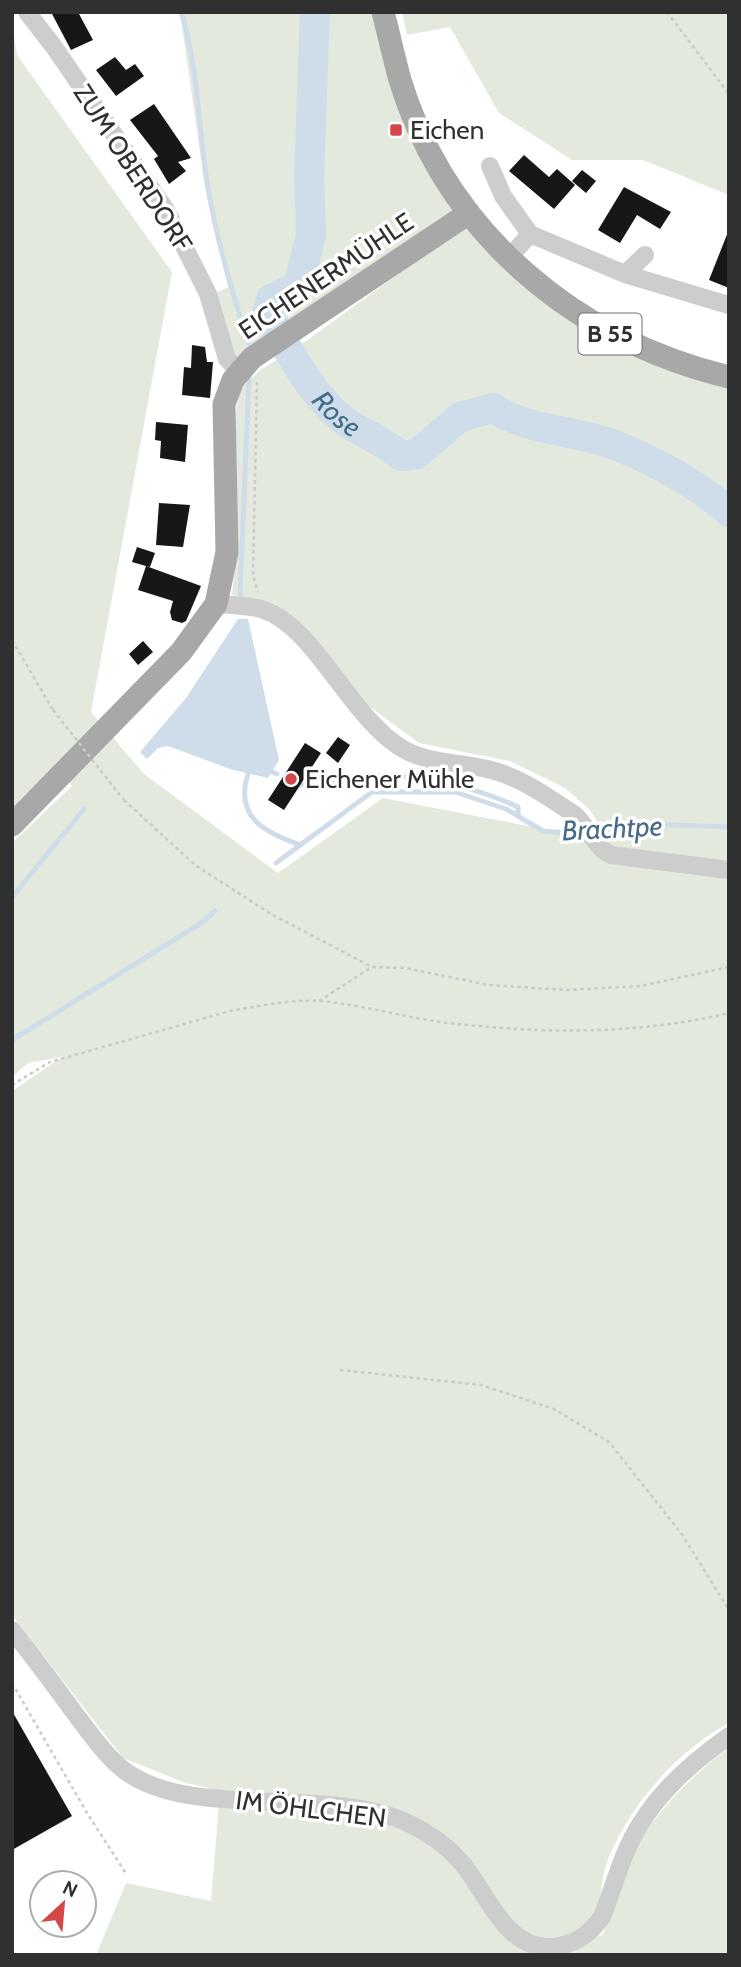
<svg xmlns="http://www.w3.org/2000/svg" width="741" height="1967" viewBox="0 0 741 1967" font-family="Cabin,sans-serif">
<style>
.green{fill:#e3e9dd}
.water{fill:#cedde9}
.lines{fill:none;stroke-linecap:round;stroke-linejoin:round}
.stream{stroke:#cedde9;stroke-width:5}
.river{stroke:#cedde9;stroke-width:30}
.building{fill:#171717}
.path{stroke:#cacaca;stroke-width:2.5;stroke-dasharray:3.5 3.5;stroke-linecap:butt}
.minor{stroke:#cdcdcd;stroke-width:18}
.major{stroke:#a8a8a8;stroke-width:23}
.path-bridge{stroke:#cacaca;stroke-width:2.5;stroke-dasharray:3.5 3.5;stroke-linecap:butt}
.poi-dot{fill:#d34749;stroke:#fff;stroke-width:2.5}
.labels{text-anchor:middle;stroke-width:7;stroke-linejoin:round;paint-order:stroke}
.shield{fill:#fff;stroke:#6e6e6e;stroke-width:2}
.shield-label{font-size:24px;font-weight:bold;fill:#303030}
.poi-label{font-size:26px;fill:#303030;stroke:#fff;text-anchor:start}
.street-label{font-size:26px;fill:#303030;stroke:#fff}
.water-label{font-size:28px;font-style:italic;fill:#466c8a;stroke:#fff}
</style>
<rect width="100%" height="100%" fill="#fff"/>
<path class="green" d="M180,12H378L457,212L242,360L233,354L216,293L228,287L205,187Z
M402,12H729V195L643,160H572L499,113L450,27L407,35Z
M12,24L17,55L172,272L91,712L144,774L278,873L383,798L585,837L605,834L590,810L565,788L510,761L419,743L351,693L317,648L275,604L232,595L237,542L236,414L240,389L259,371L309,339L467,224L503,267L578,324L729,384V1723C677,1751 631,1804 609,1857C599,1880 600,1912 596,1937L603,1935C612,1910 619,1883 630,1859C652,1814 690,1778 729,1747V1955H96L126,1883L211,1901L220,1791L183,1782L123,1758L12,1615V1091L62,1057L28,1063L12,1077V843L72,786L63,775L12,820Z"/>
<path class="water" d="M238,619H248L279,760L268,778L230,769L168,746L158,748L147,759L140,752L186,698Z"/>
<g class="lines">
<path class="stream" d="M181,12C199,69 198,130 208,188C217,241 232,293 249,344
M240,595L249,377
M272,772L277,774
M248,774C234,817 265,833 301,845
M300,785C325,782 351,777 376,776C420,774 478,788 518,807V816
M276,863L372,792H455L506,809L543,831L566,833L620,823L729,827
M12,897L84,809
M12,1040L200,924L215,911"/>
<path class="river" id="s1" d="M315,12L309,176L311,235L298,287L271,299L267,313C289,350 308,391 342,419C360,434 384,440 401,456L417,454L460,417L493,408C529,431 573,430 612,444C653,460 696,483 729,512"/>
</g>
<path class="building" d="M51,12H78L93,40L71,50Z
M115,57L126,70L135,64L144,76L116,96L96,70Z
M154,104L191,158L178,162L186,171L169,184L154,159L158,156L130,120Z
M524,155L549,177L557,169L575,185L554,209L509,171Z
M582,170L596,181L586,193L572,181Z
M624,187L671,212L660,229L637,215L620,243L598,230Z
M728,232H729V288L709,280Z
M192,345L205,347L207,362H213L210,398L182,395L184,367L191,368Z
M156,422L188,425L185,462L160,458L161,441L155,440Z
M159,503L190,505L183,547L156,545Z
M137,547L155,553L150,567L146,566L201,586L186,621L182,623L172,620L170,612L173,601L138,590L146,566L132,562Z
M143,641L153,652L138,665L129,654Z
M338,737L350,745L338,763L326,753Z
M305,743L321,753L284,810L268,800Z
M12,1711L72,1816L12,1850Z"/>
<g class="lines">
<path class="path" d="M667,12L729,94
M257,382L253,575L258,592
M12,640L53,710
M124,800L195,865L271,914L372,967L405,968L489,985L567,990L641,986L729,967
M319,1001L372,967
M12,1085L50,1062L230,1011C259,1006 292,999 320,1001C366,1005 412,1020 458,1024C548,1034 640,1034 729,1013
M340,1370L481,1385L554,1409L609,1442L681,1533L729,1610
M12,1683L87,1813L127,1875"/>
<path class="minor" d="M27,12L54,47L166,210L208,294L227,359L239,371
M490,166L503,196L530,234L625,274L645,255
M508,259L530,234
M625,274L729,305
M216,604C231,605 250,605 264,610C315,627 351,719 403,749C429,764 462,762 491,770C520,777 550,798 575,815C589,827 594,847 611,855L729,870
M12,1630C34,1658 55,1686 76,1715C91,1734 105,1756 125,1771C193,1821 331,1785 410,1824C429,1833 447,1846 461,1862C487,1892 508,1957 559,1946C579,1942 590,1933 602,1917C610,1897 616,1876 624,1856C645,1804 684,1768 729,1736"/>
<path class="major" d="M383,12C389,35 394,58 400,80C447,234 576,340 729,377
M12,825L181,652L216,604L227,552L224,404L233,380L252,358L469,213"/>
<path class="path-bridge" d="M53,710L124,800"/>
</g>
<g class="poi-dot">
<rect x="389" y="123" width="14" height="14" rx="3.5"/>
<circle cx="291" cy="779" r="7"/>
</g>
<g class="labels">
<rect class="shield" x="578.5" y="313.5" width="63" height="41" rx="5"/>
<g class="shield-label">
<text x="610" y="342">B 55</text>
</g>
<g class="poi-label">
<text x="410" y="139">Eichen</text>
<text x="305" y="788">Eichener Mühle</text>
</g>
<g class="street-label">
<text transform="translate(133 168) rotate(57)" y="9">ZUM OBERDORF</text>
<text transform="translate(326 276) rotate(-34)" y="9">EICHENERMÜHLE</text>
<text transform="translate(311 1809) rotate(7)" y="9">IM ÖHLCHEN</text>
</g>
<g class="water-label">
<text dy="10" stroke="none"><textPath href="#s1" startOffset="444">Rose</textPath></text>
<text transform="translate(612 828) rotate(-3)" y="10">Brachtpe</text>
</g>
</g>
<rect width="741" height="1967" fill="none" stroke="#303030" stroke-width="28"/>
<g transform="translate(63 1904) rotate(26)"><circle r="33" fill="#ffffff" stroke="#acacac" stroke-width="2"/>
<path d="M0-5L12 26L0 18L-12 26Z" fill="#d34749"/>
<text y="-10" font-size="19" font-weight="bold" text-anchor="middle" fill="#303030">N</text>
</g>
</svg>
